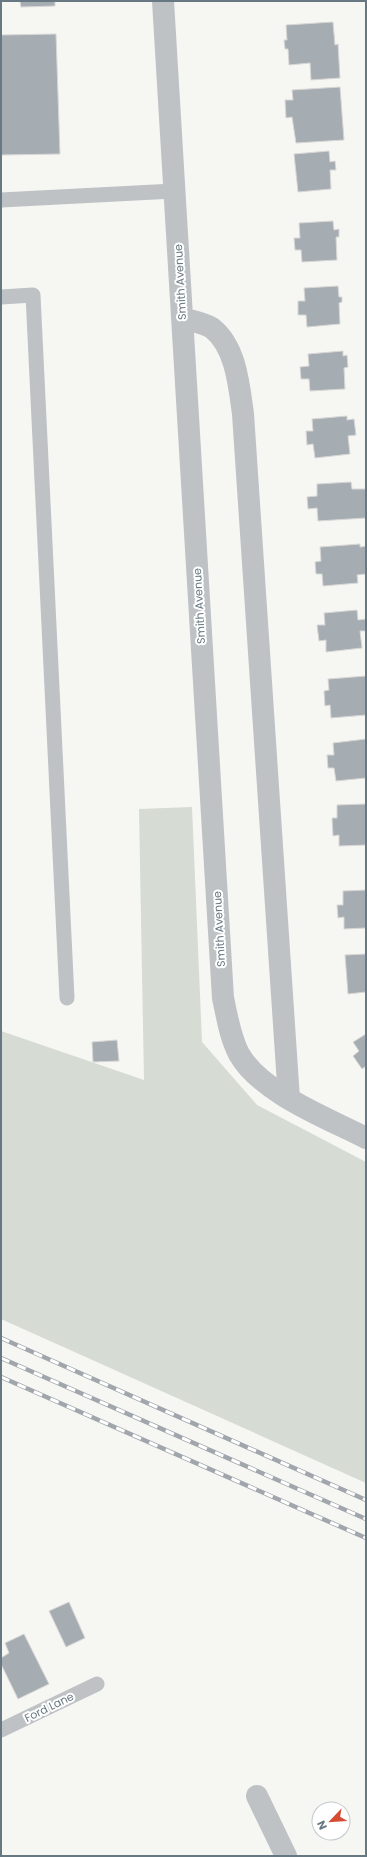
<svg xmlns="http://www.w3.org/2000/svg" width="367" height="1857" viewBox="0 0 367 1857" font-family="Poppins,sans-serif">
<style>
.green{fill:#d6dbd3}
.building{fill:#a6adb2;stroke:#d8d7d6}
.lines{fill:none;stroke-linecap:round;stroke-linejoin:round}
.service{stroke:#bec2c5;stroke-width:15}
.minor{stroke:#bec2c5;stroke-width:22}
.rail-casing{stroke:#a0a6ab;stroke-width:4.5}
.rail{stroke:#fff;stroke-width:3;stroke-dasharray:9;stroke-linecap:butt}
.labels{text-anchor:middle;stroke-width:4;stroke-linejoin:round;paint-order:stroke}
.street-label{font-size:11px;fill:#687882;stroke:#fff}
</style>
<rect width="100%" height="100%" fill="#f6f6f3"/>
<path class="green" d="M192,807L202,1042L257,1105L366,1162V1483L1,1319V1031L144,1080L139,809Z"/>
<path class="building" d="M20,1H55V6L21,7Z
M333,22L335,45L338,44L340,78L311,80L310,63L289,65L288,49H285L284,40H287L286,25Z
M56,34L60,154L1,155V35Z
M340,87L344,140L296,143L292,117L286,118L285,100H293L292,90Z
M329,151L330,162L335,161L336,170H330L331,189L298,192L294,154Z
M333,221L334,230L339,229V237H336L337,260L302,262L301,250H295L294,238H300L299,223Z
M338,286L339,297H342V302L339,303L340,324L307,327L306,315H298V301H305L304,288Z
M343,351V356L347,355L348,367L344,368L345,389L310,391L309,379H301L300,367L309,366L308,354Z
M347,416V420L354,419L356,435L348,436L350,454L315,458L313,444L307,445L306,431H313L312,419Z
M351,482L352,489H366V518L318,521L317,508L308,509L307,497L317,496V484Z
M360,544V547L366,546V574L357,575L358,583L323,586L322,574H316L315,562L321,561L320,547Z
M357,610L358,620L366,619V631H360L362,648L326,652V640L319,641L317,625H325L324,613Z
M366,676V715L331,718L330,705L325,706L324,691L329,690L328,679Z
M366,739V778L336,781L334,768H328L327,755H334L333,743Z
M366,804V845L339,846V835L333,836L332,818H337V805Z
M366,890V928L344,929V917L338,918L337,905H343V891Z
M366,954V992L348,994L345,955Z
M366,1034V1066L362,1069L353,1056L359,1051L353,1042Z
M117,1040L119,1061L93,1062L92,1042Z
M69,1602L85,1638L66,1647L49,1611Z
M24,1634L49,1684L18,1699L1,1664V1658L9,1653L5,1643Z"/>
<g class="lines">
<path class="service" d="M1,200L174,191
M1,297L33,295L67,998
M1,1730L97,1684"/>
<path class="minor" d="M163,1L223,998C227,1016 230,1037 239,1054C261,1093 327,1118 366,1138
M182,318C191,321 204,323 212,328C236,347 239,385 243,414L289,1099
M257,1796L286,1856"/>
<g class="rail-casing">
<path id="rail" d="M1,1338L366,1500
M1,1358L366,1519
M1,1377L366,1538"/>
</g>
<use href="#rail" class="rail"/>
</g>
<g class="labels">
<g class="street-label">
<text transform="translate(180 282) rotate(-93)" y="4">Smith Avenue</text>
<text transform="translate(199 606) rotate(-93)" y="4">Smith Avenue</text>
<text transform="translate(219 929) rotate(-93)" y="4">Smith Avenue</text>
<text transform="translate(49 1707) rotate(-26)" y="4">Ford Lane</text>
</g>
</g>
<rect width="367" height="1857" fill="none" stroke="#687882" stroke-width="4"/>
<g transform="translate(331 1821) rotate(245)"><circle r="19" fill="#ffffff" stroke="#c3c9cd"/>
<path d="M0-3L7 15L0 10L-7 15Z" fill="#d54b34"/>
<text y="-6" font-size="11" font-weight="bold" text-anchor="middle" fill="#687882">N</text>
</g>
</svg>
